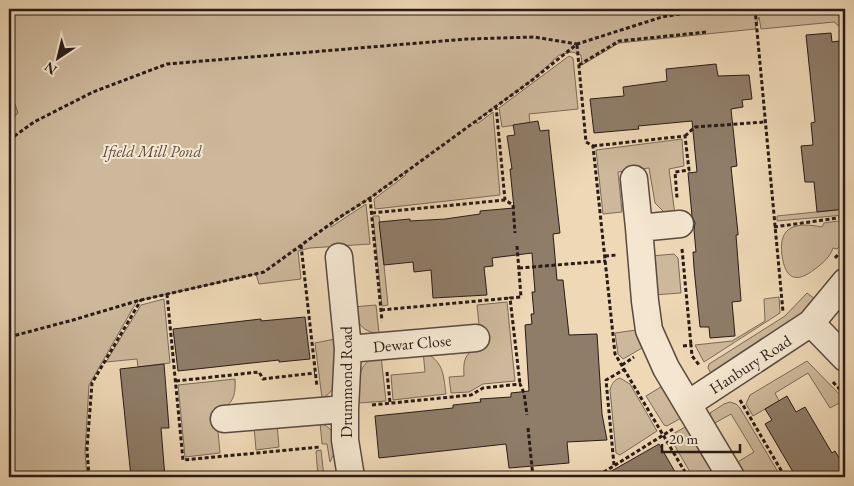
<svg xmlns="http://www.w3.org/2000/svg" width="854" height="486" viewBox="0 0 854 486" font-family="'EB Garamond',serif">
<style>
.green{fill:#cdb89b;stroke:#7b6a58}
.water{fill:#ab9880;stroke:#776656}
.building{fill:#8f7d69;stroke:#291b16}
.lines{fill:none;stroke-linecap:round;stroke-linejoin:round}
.minor-casing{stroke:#5a4a3e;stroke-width:29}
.path{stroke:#291b16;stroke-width:3;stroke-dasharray:4 2.5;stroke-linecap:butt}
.minor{stroke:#f4e6d0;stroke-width:26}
.labels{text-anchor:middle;stroke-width:4;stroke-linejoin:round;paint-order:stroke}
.park-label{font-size:16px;font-style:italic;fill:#5a4a3e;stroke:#f4e6d0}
.street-label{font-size:16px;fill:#291b16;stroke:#f4e6d0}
</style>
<rect width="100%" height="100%" fill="#eed8b6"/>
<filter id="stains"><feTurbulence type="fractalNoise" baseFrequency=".004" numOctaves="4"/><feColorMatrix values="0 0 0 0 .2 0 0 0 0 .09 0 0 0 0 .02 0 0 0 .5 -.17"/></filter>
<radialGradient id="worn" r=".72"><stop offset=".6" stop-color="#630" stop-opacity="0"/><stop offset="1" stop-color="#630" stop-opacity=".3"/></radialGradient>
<path class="green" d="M9,9H839L840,27L834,22L761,29L759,17L755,29L619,43L582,65L581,55L572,52L559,55L531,81L477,120V124L493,112L500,195L375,209L374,199L406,175L404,173L370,198L331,224V227L366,204L370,244L310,248L298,251L301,279L259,284L256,274L137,301L89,385L85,452L87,477H9Z
M569,56L573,58L578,109L529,114L530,123L502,127L499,108Z
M682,139L684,166L669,169L675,215L666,214L655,203L649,168L618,172L622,212L603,214L596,150Z
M845,209V215L777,221V216Z
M373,216H379L388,305L382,306Z
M845,220V241L837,249L833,248C830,257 823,263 815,269C796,284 785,279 782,255C778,225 797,222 822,227L824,223Z
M674,254L678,258L681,293L653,295L651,256Z
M807,293L815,299L799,315L712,375L708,368L709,364L785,316Z
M779,297L780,313L704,362L695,345L732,341L765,321L764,299Z
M164,299L170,363L138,367L137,359L106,362L141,305Z
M507,302L515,381L483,384L469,392L451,393L449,377L464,376C463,359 465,353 481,345L477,305Z
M376,305L379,333C362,333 357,322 353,307Z
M636,330L642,348L623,359L618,354L615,333Z
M335,339C337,358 343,389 322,398L315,343Z
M423,351C444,362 443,373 446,394L393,400L391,375L425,372Z
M381,356L386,401L359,403C358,383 356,360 381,356Z
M807,361L845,400L830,408L808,373L775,393L779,401L753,416L746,404L750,395Z
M620,378L630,384L657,431L620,455L616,453L610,390C612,383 614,380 620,378Z
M235,379C236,395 233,407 216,409L220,453L185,457L178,385Z
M664,385L681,418L667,426L664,425L646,396Z
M730,402L736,404L740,408L781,477H744L736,463L754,452L731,414L713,424L710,413L724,404Z
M320,422C340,433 339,444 330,462L327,444H322Z
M277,424L279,447L256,450L254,426Z
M687,426L717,477H693L669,436Z
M321,450L324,477H318L316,451Z"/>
<path class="water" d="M9,98L15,104L18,113L9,123Z"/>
<path class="building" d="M831,33L832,42L839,41L841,70H845V209L817,212L814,182H805L801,146L813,145L811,123L815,122L806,35Z
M716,64L718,76L749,75L752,99L742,100L743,107L731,109L737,166L731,167L738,233V235H736L741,301L732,302L735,336L710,338L709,327H700L694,268L693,252H696L694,230L695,223L692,216L688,173L697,172L692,121L638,126L639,129L594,133L590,99L624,96L623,87L667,81L666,69Z
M538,121L540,131L549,130V135L560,233L553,234L557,280H563L569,335L597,334L602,414L607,440L567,442L569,463L509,468L506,444L379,458L375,416L453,408V405L481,402L480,399L511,397V393L529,391L525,325L532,324L531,314H534L532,292H535L532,253L492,258L493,266L484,267L487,295L433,298L431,270L414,272L413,262L384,265L379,222L410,219V221L445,219L480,214V211L514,208L510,169H512L507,136L515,135L513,125Z
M305,317L310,359L279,362V360L178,371L173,329L261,319V321Z
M164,364L169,428H161L165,477H131L120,369Z
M787,396L796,412L805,407L832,453L835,451L845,468V477H796L765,424L772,420L765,409Z
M659,444L678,477H601Z"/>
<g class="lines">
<g class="minor-casing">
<path id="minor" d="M634,179L639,228L680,224
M639,228L645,301L649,330L666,368L731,477
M339,257L348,349L345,409V440L351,477
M845,282L811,323L845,358
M348,349L476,338
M688,404L811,323
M224,419L345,409"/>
</g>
<path class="path" d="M755,9L783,312
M842,9L845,40
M577,45L586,142L593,146L615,354L688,477
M579,65L619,41L707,32
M496,106L505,200L513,205L515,233
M685,136L695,127L765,122
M9,140L34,122L93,92L167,64L467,39L534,37L577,44
M593,146L685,136L689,170L675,172L677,198
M370,198L382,321
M372,213L505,200
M774,227L845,217
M301,245L317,387
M517,246L521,297L510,298L520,384
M682,249L691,345
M605,256L617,255
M835,258L845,247
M519,268L606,261
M167,294L183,460L320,447
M381,310L510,298
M9,337L73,320L137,301L264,272L340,217L370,198L531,81L577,44L662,17L709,9
M683,346L691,345L692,356L700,366
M622,365L634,357
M387,372L390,403
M176,381L259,372L263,379L315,373
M833,382L845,395
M740,400L785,477
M372,405L471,395L483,388L520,384L524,393L527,415
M528,428L533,477
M614,465L606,380L625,369
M89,477L87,449L92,383L141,300
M592,477H596L673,429"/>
<use href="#minor" class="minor"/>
</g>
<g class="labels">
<g class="park-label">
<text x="152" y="157">Ifield Mill Pond</text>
</g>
<g class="street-label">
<text transform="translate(412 343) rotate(-5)" y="6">Dewar Close</text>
<text transform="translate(750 364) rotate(-33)" y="6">Hanbury Road</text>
<text transform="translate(346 382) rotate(-90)" y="6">Drummond Road</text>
</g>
</g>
<rect width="854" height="486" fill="none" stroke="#eed8b6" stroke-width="30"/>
<rect x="10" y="10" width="834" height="466" fill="none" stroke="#291b16" stroke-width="2.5"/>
<rect x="15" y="15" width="824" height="456" fill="none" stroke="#291b16"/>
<g transform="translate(58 58) rotate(215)" stroke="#f4e6d0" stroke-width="4" paint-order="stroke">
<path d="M0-4L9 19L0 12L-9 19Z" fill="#291b16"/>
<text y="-8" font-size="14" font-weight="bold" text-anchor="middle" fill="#291b16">N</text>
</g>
<path d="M662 444v8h78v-8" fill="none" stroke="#291b16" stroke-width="2.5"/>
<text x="669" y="444" font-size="15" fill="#291b16" stroke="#f4e6d0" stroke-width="4" paint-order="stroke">20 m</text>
<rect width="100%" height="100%" filter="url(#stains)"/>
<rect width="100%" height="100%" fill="url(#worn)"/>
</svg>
